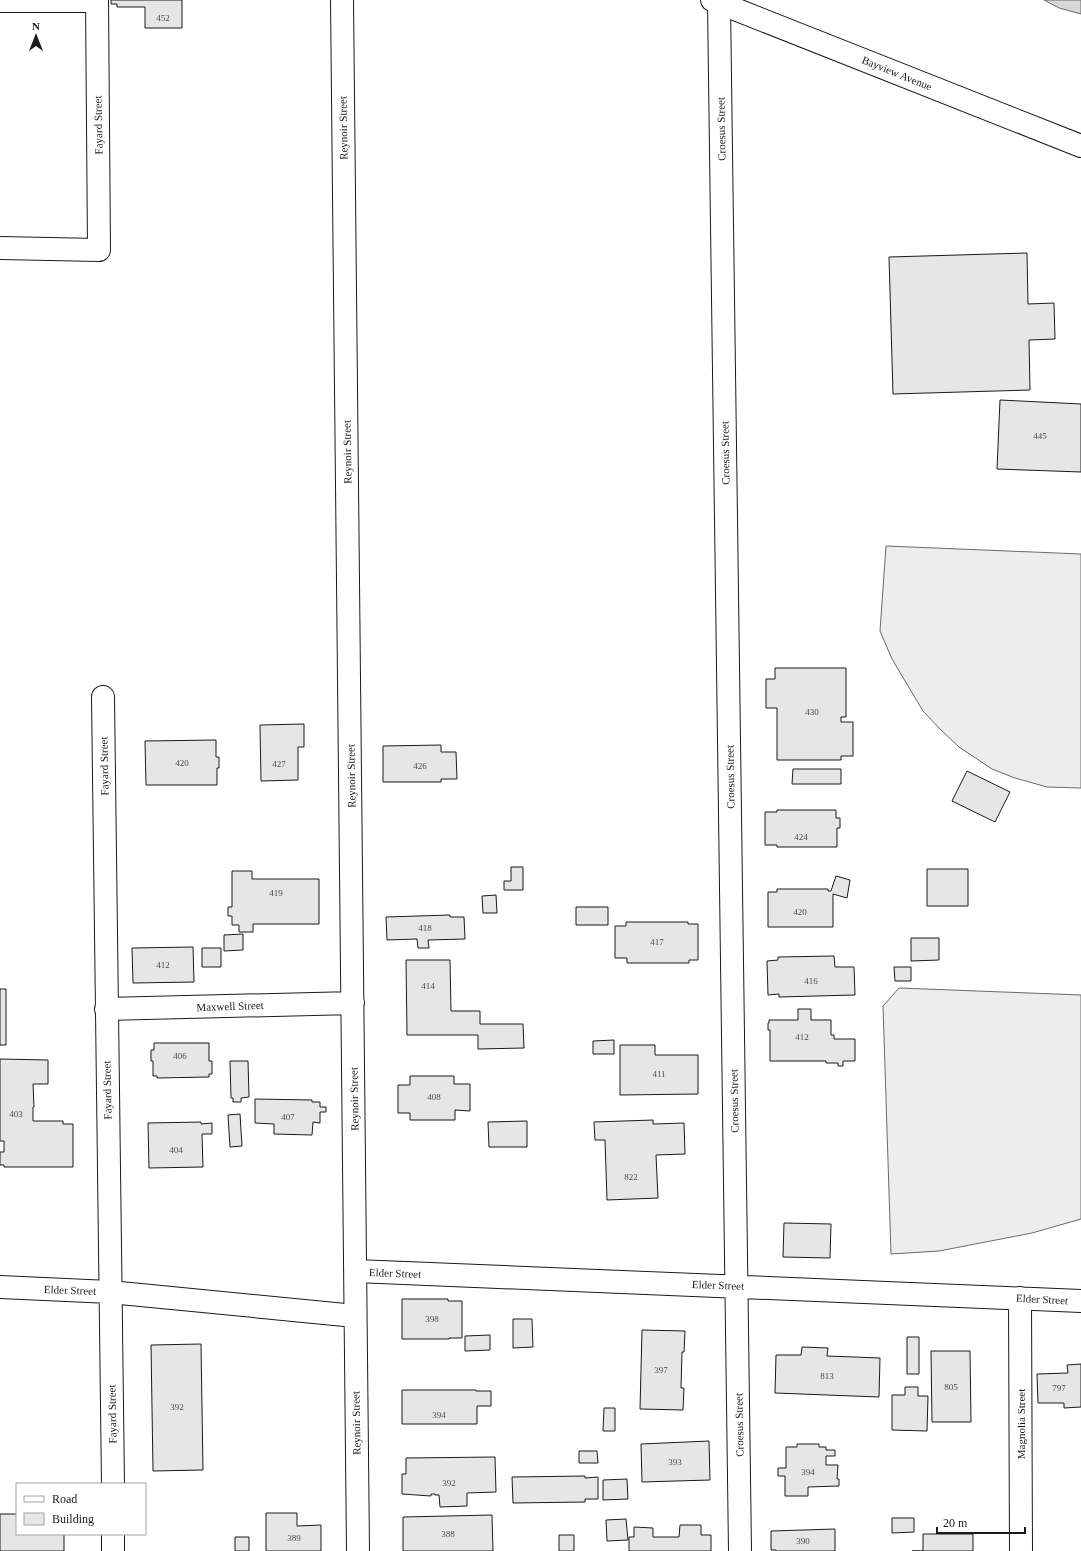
<svg xmlns="http://www.w3.org/2000/svg" width="1081" height="1551" viewBox="0 0 1081 1551" font-family="'Times New Roman',serif">
<style>
.built{fill:#ededed;stroke:#6a6a6a}
.water{fill:#d7d7d7;stroke:#6a6a6a}
.building{fill:#e6e6e6;stroke:#1a1a1a}
.lines{fill:none;stroke-linecap:round;stroke-linejoin:round}
.minor-casing{stroke:#1a1a1a;stroke-width:24}
.major-casing{stroke:#1a1a1a;stroke-width:24}
.minor{stroke:#fff;stroke-width:22}
.major{stroke:#fff;stroke-width:22}
.labels{text-anchor:middle;stroke-width:3;stroke-linejoin:round;paint-order:stroke}
.number-label{font-size:9px;fill:#4d4d4d}
.street-label{font-size:11px;fill:#1a1a1a;stroke:#fff}
</style>
<rect width="100%" height="100%" fill="#fff"/>
<path class="built" d="M886,546L1081,554V788L1047,787L1015,778L992,769L959,747L941,730L923,711L892,659L880,631Z
M899,988L1081,995V1219L1032,1233L939,1251L891,1254L883,1006Z"/>
<path class="water" d="M1044,0H1081V14L1059,8Z"/>
<path class="building" d="M111,0H182V28H145V7H117V4H111Z
M1027,253L1028,304L1054,303L1055,339L1029,340L1030,390L893,394L889,257Z
M1000,400L1081,404V472L997,469Z
M775,668H846V717H841V722H853V756H841V760H777V708H766V679H775Z
M304,724V747H298V780L261,781L260,725Z
M216,740V757H219V768H217V785H146L145,741Z
M441,745V752H456L457,779H441V782H383V746Z
M793,769H841V784H792Z
M967,771L1010,792L995,822L952,801Z
M777,810H836V818H840V828H837V847H777V845H765V812H777Z
M511,867H523V890H504V881H511Z
M927,869H968V906H927Z
M232,871H252V879H319V924H253V932H239V925H232V916H228V907H232Z
M836,876L850,880L847,898L833,894V927H768V892H777V889H828V891H831Z
M496,895L497,913H483L482,896Z
M576,907H608V925H576Z
M450,915V917H464L465,939L428,940L429,948H418L417,939L387,940L386,917Z
M626,922H688V924H698V960H689V963H627V958H615V926H626Z
M243,934V950L224,951V935Z
M911,938H939V960L911,961Z
M193,947L194,982L133,983L132,948Z
M202,948H221V967H202Z
M834,956L835,967H854L855,995L779,997V994L768,995L767,961L778,960V957Z
M406,960H450L451,1011H480V1024H523L524,1048L478,1049V1035H407Z
M894,967H911V981H895Z
M0,989H6V1045H0Z
M798,1009H811V1020H831V1035H834V1039H855V1061H843V1066H838V1063H826V1061H770V1030H768V1023H769V1020H798Z
M614,1040V1054H593V1041Z
M154,1043H209V1061H212V1074H209V1077L157,1078V1076H153V1061H151V1050H154Z
M620,1045H655V1055H698V1094L620,1095Z
M0,1059L48,1060V1084H33L34,1107H33V1121H63V1124H73V1167H4V1165H0V1152H4V1141H0Z
M230,1061H248L249,1097L241,1098V1102H233V1098H231Z
M410,1076H454V1084H470V1111L455,1110V1120H410V1113H398V1085H410Z
M255,1099L312,1100V1102H320V1107H326V1112H320V1123L313,1122L312,1135L274,1134V1124L255,1123Z
M240,1114L242,1146L230,1147L228,1115Z
M653,1120V1124L684,1123L685,1154L656,1155L658,1198L607,1200L605,1140H595L594,1122Z
M527,1121V1147H489L488,1122Z
M201,1122V1124L212,1123V1134H202L203,1167L149,1168L148,1123Z
M784,1223L831,1224L830,1258L783,1257Z
M402,1299H448V1301H462V1338H449V1339H402Z
M513,1319H532L533,1347L513,1348Z
M642,1330L685,1331L684,1352H682L681,1388H684L683,1410L640,1409Z
M490,1335V1350L465,1351V1336Z
M907,1337H919V1374H907Z
M201,1344L203,1470L153,1471L151,1345Z
M802,1347L828,1348L827,1356L880,1358L879,1397L775,1393L776,1355H801Z
M931,1351H970L971,1422H932Z
M1081,1364V1407L1064,1408V1403H1038L1037,1374L1068,1373L1067,1365Z
M905,1387H918V1396H928L927,1431L892,1430V1395H905Z
M402,1390H476V1391H491V1406H477V1424H402Z
M604,1408H615V1431H603Z
M709,1441L710,1480L642,1482L641,1444Z
M797,1444H819V1447H826V1450H835V1456H826V1465H838L837,1479H839V1486L808,1487V1496H785V1476H778V1468H786V1447H797Z
M579,1451H597L598,1463H579Z
M495,1457L496,1492L467,1493V1506L440,1507L439,1495H435V1494H431V1496L402,1494V1474H406V1458Z
M585,1476V1478L598,1477V1499H585V1502L513,1503L512,1477Z
M627,1479L628,1499L603,1500V1480Z
M266,1513H297V1526L321,1525V1551H266Z
M0,1514H17V1534H64V1551H0Z
M492,1515L493,1551H403V1517Z
M892,1518H914V1532L892,1533Z
M626,1519L628,1540L607,1541L606,1520Z
M680,1525H701V1535H711V1551H629V1537H634V1527L653,1528V1537H679Z
M835,1529V1551H776V1550H771V1531Z
M923,1534H973V1551H912H923Z
M559,1535H574V1551H559Z
M235,1537H249V1551H235Z"/>
<g class="lines">
<g class="minor-casing">
<path id="minor" d="M342,0L358,1551
M0,1H97
M719,3L740,1551
M0,248L99,250L97,0
M103,697L113,1484
M106,1009L353,1003
M356,1271L1081,1301
M0,1287L110,1292L355,1316
M1020,1298L1021,1551
M113,1534V1551"/>
</g>
<g class="major-casing">
<path id="major" d="M712,0L1081,146"/>
</g>
<use href="#minor" class="minor"/>
<use href="#major" class="major"/>
</g>
<g class="labels">
<g class="number-label">
<text x="163" y="21">452</text>
<text x="1040" y="439">445</text>
<text x="812" y="715">430</text>
<text x="182" y="766">420</text>
<text x="279" y="767">427</text>
<text x="420" y="769">426</text>
<text x="801" y="840">424</text>
<text x="276" y="896">419</text>
<text x="800" y="915">420</text>
<text x="425" y="931">418</text>
<text x="657" y="945">417</text>
<text x="163" y="968">412</text>
<text x="811" y="984">416</text>
<text x="428" y="989">414</text>
<text x="802" y="1040">412</text>
<text x="180" y="1059">406</text>
<text x="659" y="1077">411</text>
<text x="434" y="1100">408</text>
<text x="16" y="1117">403</text>
<text x="288" y="1120">407</text>
<text x="176" y="1153">404</text>
<text x="631" y="1180">822</text>
<text x="432" y="1322">398</text>
<text x="661" y="1373">397</text>
<text x="827" y="1379">813</text>
<text x="951" y="1390">805</text>
<text x="1059" y="1391">797</text>
<text x="177" y="1410">392</text>
<text x="439" y="1418">394</text>
<text x="675" y="1465">393</text>
<text x="808" y="1475">394</text>
<text x="449" y="1486">392</text>
<text x="448" y="1537">388</text>
<text x="294" y="1541">389</text>
<text x="803" y="1544">390</text>
</g>
<g class="street-label">
<text transform="translate(897 73) rotate(22)" y="4">Bayview Avenue</text>
<text transform="translate(98 125) rotate(-91)" y="4">Fayard Street</text>
<text transform="translate(343 128) rotate(-91)" y="4">Reynoir Street</text>
<text transform="translate(721 129) rotate(-91)" y="4">Croesus Street</text>
<text transform="translate(347 452) rotate(-91)" y="4">Reynoir Street</text>
<text transform="translate(725 453) rotate(-91)" y="4">Croesus Street</text>
<text transform="translate(104 766) rotate(-91)" y="4">Fayard Street</text>
<text transform="translate(351 776) rotate(-91)" y="4">Reynoir Street</text>
<text transform="translate(730 777) rotate(-91)" y="4">Croesus Street</text>
<text transform="translate(230 1006) rotate(-2)" y="4">Maxwell Street</text>
<text transform="translate(107 1090) rotate(-91)" y="4">Fayard Street</text>
<text transform="translate(354 1099) rotate(-91)" y="4">Reynoir Street</text>
<text transform="translate(734 1101) rotate(-91)" y="4">Croesus Street</text>
<text transform="translate(395 1273) rotate(2)" y="4">Elder Street</text>
<text transform="translate(718 1285) rotate(2)" y="4">Elder Street</text>
<text transform="translate(70 1290) rotate(2)" y="4">Elder Street</text>
<text transform="translate(1042 1299) rotate(3)" y="4">Elder Street</text>
<text transform="translate(112 1414) rotate(-91)" y="4">Fayard Street</text>
<text transform="translate(356 1423) rotate(-91)" y="4">Reynoir Street</text>
<text transform="translate(1021 1424) rotate(-90)" y="4">Magnolia Street</text>
<text transform="translate(739 1425) rotate(-91)" y="4">Croesus Street</text>
</g>
</g>
<rect x="16" y="1483" width="130" height="52" fill="#ffffff" stroke="#a3a3a3"/>
<rect x="24" y="1496" width="20" height="6" fill="#ffffff" stroke="#a3a3a3"/>
<text x="52" y="1503" font-size="12" fill="#1a1a1a">Road</text>
<rect x="24" y="1513" width="20" height="12" fill="#e6e6e6" stroke="#a3a3a3"/>
<text x="52" y="1523" font-size="12" fill="#1a1a1a">Building</text>
<g transform="translate(36 36)" stroke="#ffffff" stroke-width="3" paint-order="stroke">
<path d="M0-3L7 15L0 10L-7 15Z" fill="#1a1a1a"/>
<text y="-6" font-size="11" font-weight="bold" text-anchor="middle" fill="#1a1a1a">N</text>
</g>
<path d="M937 1527v6h88v-6" fill="none" stroke="#1a1a1a" stroke-width="2"/>
<text x="943" y="1527" font-size="12" fill="#1a1a1a" stroke="#ffffff" stroke-width="3" paint-order="stroke">20 m</text>
</svg>
